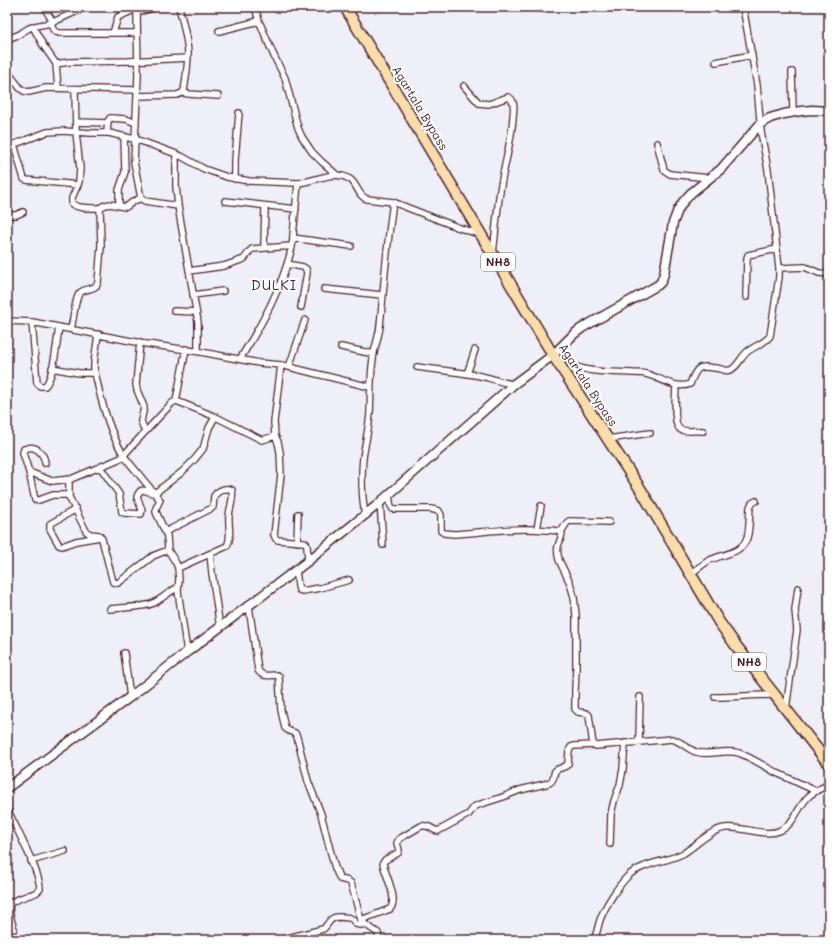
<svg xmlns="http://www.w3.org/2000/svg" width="836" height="947" viewBox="0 0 836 947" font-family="Mali,sans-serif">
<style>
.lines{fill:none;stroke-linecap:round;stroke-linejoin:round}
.street-casing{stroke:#4a1f2b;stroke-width:8}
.secondary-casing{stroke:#4a1f2b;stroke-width:11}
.highway-casing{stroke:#4a1f2b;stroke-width:13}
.street{stroke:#fff;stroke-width:5.5}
.secondary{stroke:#fff;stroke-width:8}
.highway{stroke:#faddab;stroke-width:10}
.labels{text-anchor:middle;stroke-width:4;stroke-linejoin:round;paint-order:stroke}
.shield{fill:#fff;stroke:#80626b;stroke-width:1}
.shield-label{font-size:11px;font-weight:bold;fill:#4a1f2b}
.street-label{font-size:12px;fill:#4a1f2b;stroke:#fff}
.quarter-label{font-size:14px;letter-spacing:1px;fill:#4a1f2b;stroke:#fff}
</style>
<rect width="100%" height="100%" fill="#efeff8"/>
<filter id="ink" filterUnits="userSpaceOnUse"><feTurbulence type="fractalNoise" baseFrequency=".025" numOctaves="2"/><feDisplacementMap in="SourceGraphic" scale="8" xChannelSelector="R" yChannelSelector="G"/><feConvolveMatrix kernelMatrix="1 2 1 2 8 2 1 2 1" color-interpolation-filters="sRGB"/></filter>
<g filter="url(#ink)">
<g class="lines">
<g class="street-casing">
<path id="street" d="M44,7L53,22
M136,7L137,12L138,75L134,162L141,198L143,200L145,201L178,206
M255,7L259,21L274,56L285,78L298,128L302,137L312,152L322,162L337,175
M543,9V7
M137,12L158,7
M51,23C53,30 53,32 60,33H137
M33,27L43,45L54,61L56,64L58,88
M219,31L259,21
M113,33L118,17L136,9
M7,39L18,35L29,28L35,26L51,23L86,7
M716,62L752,55
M56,64L69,62L128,61L188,58
M7,71L20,88L24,91L29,92L46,88L138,90
M792,72L793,112
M464,86L479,103L489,104L508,97C515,99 514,109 513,116C512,139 505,162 501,185C497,207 496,230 493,253
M75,89L76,133L80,168L79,182L72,198V204C79,209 91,208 100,208
M183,93L189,94L218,96
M137,96L177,95L182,93L184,91C186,78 188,66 188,53C187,38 183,22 179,7
M76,122L108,123
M107,133L108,121L110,118L126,119L136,123
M657,143L664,170L670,174L709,178
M14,144L24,179L26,180L78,185
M7,147L47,132L63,131L91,133H109L138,140L171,152L181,156L204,169L227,177L249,181L298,183C315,182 335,168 351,180C358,186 358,196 367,199L393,202L457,227L481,235
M176,154V186L178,206L198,322V351
M235,179V160L239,113
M225,201L296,209
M119,205V190L125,172L124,136
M7,215H16L23,212
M293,238L351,246
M264,247L265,206
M287,264L303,267L306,269L307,273L301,307
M779,268L805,267L819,273L829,274
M189,271L224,266L244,259C247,256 248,252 252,249L292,246
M324,289L382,295
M193,295L223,291
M746,297L747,258L748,255L777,249
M174,311L196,312
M7,321L32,322L147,344L201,352L259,363L281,365L370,387
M32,322L37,383L40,386H45C54,378 57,340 59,327
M71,329C73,322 75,299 79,294C84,287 95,291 98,283L101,246L100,208C109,201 115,206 126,207L134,201L141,198
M98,334C97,345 94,357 94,368C95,374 97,380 98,386C104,412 112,439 127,460L160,500L156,508V512L167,536L168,550L176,563L178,568L179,579L178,591L187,652
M140,342L136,384L137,390L144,407L141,421L145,432
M562,346C565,353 567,362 575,366C590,373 617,372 633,373C637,373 642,373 646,374C660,377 675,390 690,384C698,363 700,366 721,369C723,370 727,371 730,370C736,369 742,356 747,352C754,346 764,344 770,336L779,277V268L768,170L761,132L757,85L743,7
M341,347L374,354
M240,359C262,324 282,288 292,247C293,240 293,233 294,226C295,212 297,197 298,183
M281,365L274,422L275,436L278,442L280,452L281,474L274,535L276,539L278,540L304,542L306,543L307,546L308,561
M289,367L305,320
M417,367C438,370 460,372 480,376C492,378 502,383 514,384
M52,368L79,373H95
M467,374L475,350
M676,385C676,394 672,426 681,430C688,432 697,430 703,431
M176,401L186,349
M608,439L650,433
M45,463C45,457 39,449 34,448C31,447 27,448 24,449L23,453L29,472L35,500H39L53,495H69
M100,467L119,494L122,512L124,513L141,514L142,510L137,497C141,484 148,494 155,493L182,472L194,460L203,449L209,428L215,417
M29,472L52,481L71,479
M389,494C390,499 389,505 393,509H431L439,511L441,515V531L444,533L454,534C485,532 516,527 547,530C553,530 558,530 562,533C560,545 555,545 559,560L570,583L574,597L576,615V669L575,690V709L578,712L586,713L589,715L593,745
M380,502L383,545
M76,509L50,524V529L59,545L62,546L76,541L100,537
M365,516C362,496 361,477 363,458C365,443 369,428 370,413C371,395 370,377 373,359C374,348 379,337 380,326C384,285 387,243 393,202
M537,529L541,506
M561,531C565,528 565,523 569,521L609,522
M165,532L212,508L213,507L214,496C218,490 227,487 232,490C234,498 230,507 229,515C228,525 232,538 227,546L178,568
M297,542L298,514
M168,550L153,556L118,583L113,582L102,539L99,535L90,534L86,531L69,497V481L71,479L121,458L172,403L176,401L179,402L216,417L262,440L275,436
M210,554L212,573L220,628
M296,571L298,586L299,590L302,591L320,588L349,580
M690,574C696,570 702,565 708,561C721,554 742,554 747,538C750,528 749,517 750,507L752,503L756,501
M249,606L258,670C262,678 270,675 277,675L279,676L281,710L285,728L289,731L295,733L297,737L308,781L321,814L329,846L335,868L340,879L348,881L351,883L361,920L365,924L378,933L379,940
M110,609C124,607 142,608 154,603C162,598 170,592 178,587
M124,653L130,697
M715,697C735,697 754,695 774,695
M786,709L797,630L795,610L798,588
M639,741L640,697
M7,809C16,826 24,844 32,861C35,870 40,879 40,889C37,893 34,894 29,895C25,897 13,900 11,903C7,908 12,923 14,929
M610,844L611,814L614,801L620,785L623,769L625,743
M31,861L65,851
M361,920L390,909C399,899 385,875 383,863L385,860L398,853L399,850L397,843L399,839L421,826C430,824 431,830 438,831L469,814L474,807L478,805L503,797L520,790L549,783C555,780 553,776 555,771C559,767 565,768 568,764L569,751L571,747L574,746L593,745L596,746L672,739C681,741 687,749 696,752C710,756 724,749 739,753C752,758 764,766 777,773C790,779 803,785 816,791
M280,940L323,929C326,927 326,925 329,922C333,915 343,917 350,918L352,919L356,924L360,925L365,924
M594,940C597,933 598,926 600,920C605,906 618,886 628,876C632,872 638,869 643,867C656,861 671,860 684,853C697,845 710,830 725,828C742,826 765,837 779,831C795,824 797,808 808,797C814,791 822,788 829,784"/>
</g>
<g class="secondary-casing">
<path id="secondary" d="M7,788L130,697L187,652L308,561L376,506L514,384L553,355L574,334L582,328L658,285L661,282L664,274L673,223L678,210L683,202L691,193L721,169L760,124L770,118L784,114L801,111L812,110L829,111"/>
</g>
<g class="highway-casing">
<path id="highway" d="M345,7L553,355L641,490L719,622L737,647L829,764"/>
</g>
<use href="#street" class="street"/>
<use href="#secondary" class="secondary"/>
<use href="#highway" class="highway"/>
</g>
</g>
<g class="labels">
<g class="shield">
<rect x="481" y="253" width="34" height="18" rx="3"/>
<rect x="732" y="653" width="34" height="18" rx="3"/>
</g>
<g class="shield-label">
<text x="498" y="266">NH8</text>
<text x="749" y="666">NH8</text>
</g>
<g class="street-label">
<text transform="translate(420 108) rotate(59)" y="4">Agartala Bypass</text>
<text transform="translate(588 385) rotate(57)" y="4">Agartala Bypass</text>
</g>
<g class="quarter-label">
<text x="274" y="290">DULKI</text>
</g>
</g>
<rect width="836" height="947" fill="none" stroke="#fff" stroke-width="24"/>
<rect x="12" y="12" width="812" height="923" fill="none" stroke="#4a1f2b" stroke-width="1.5" filter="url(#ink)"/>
</svg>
